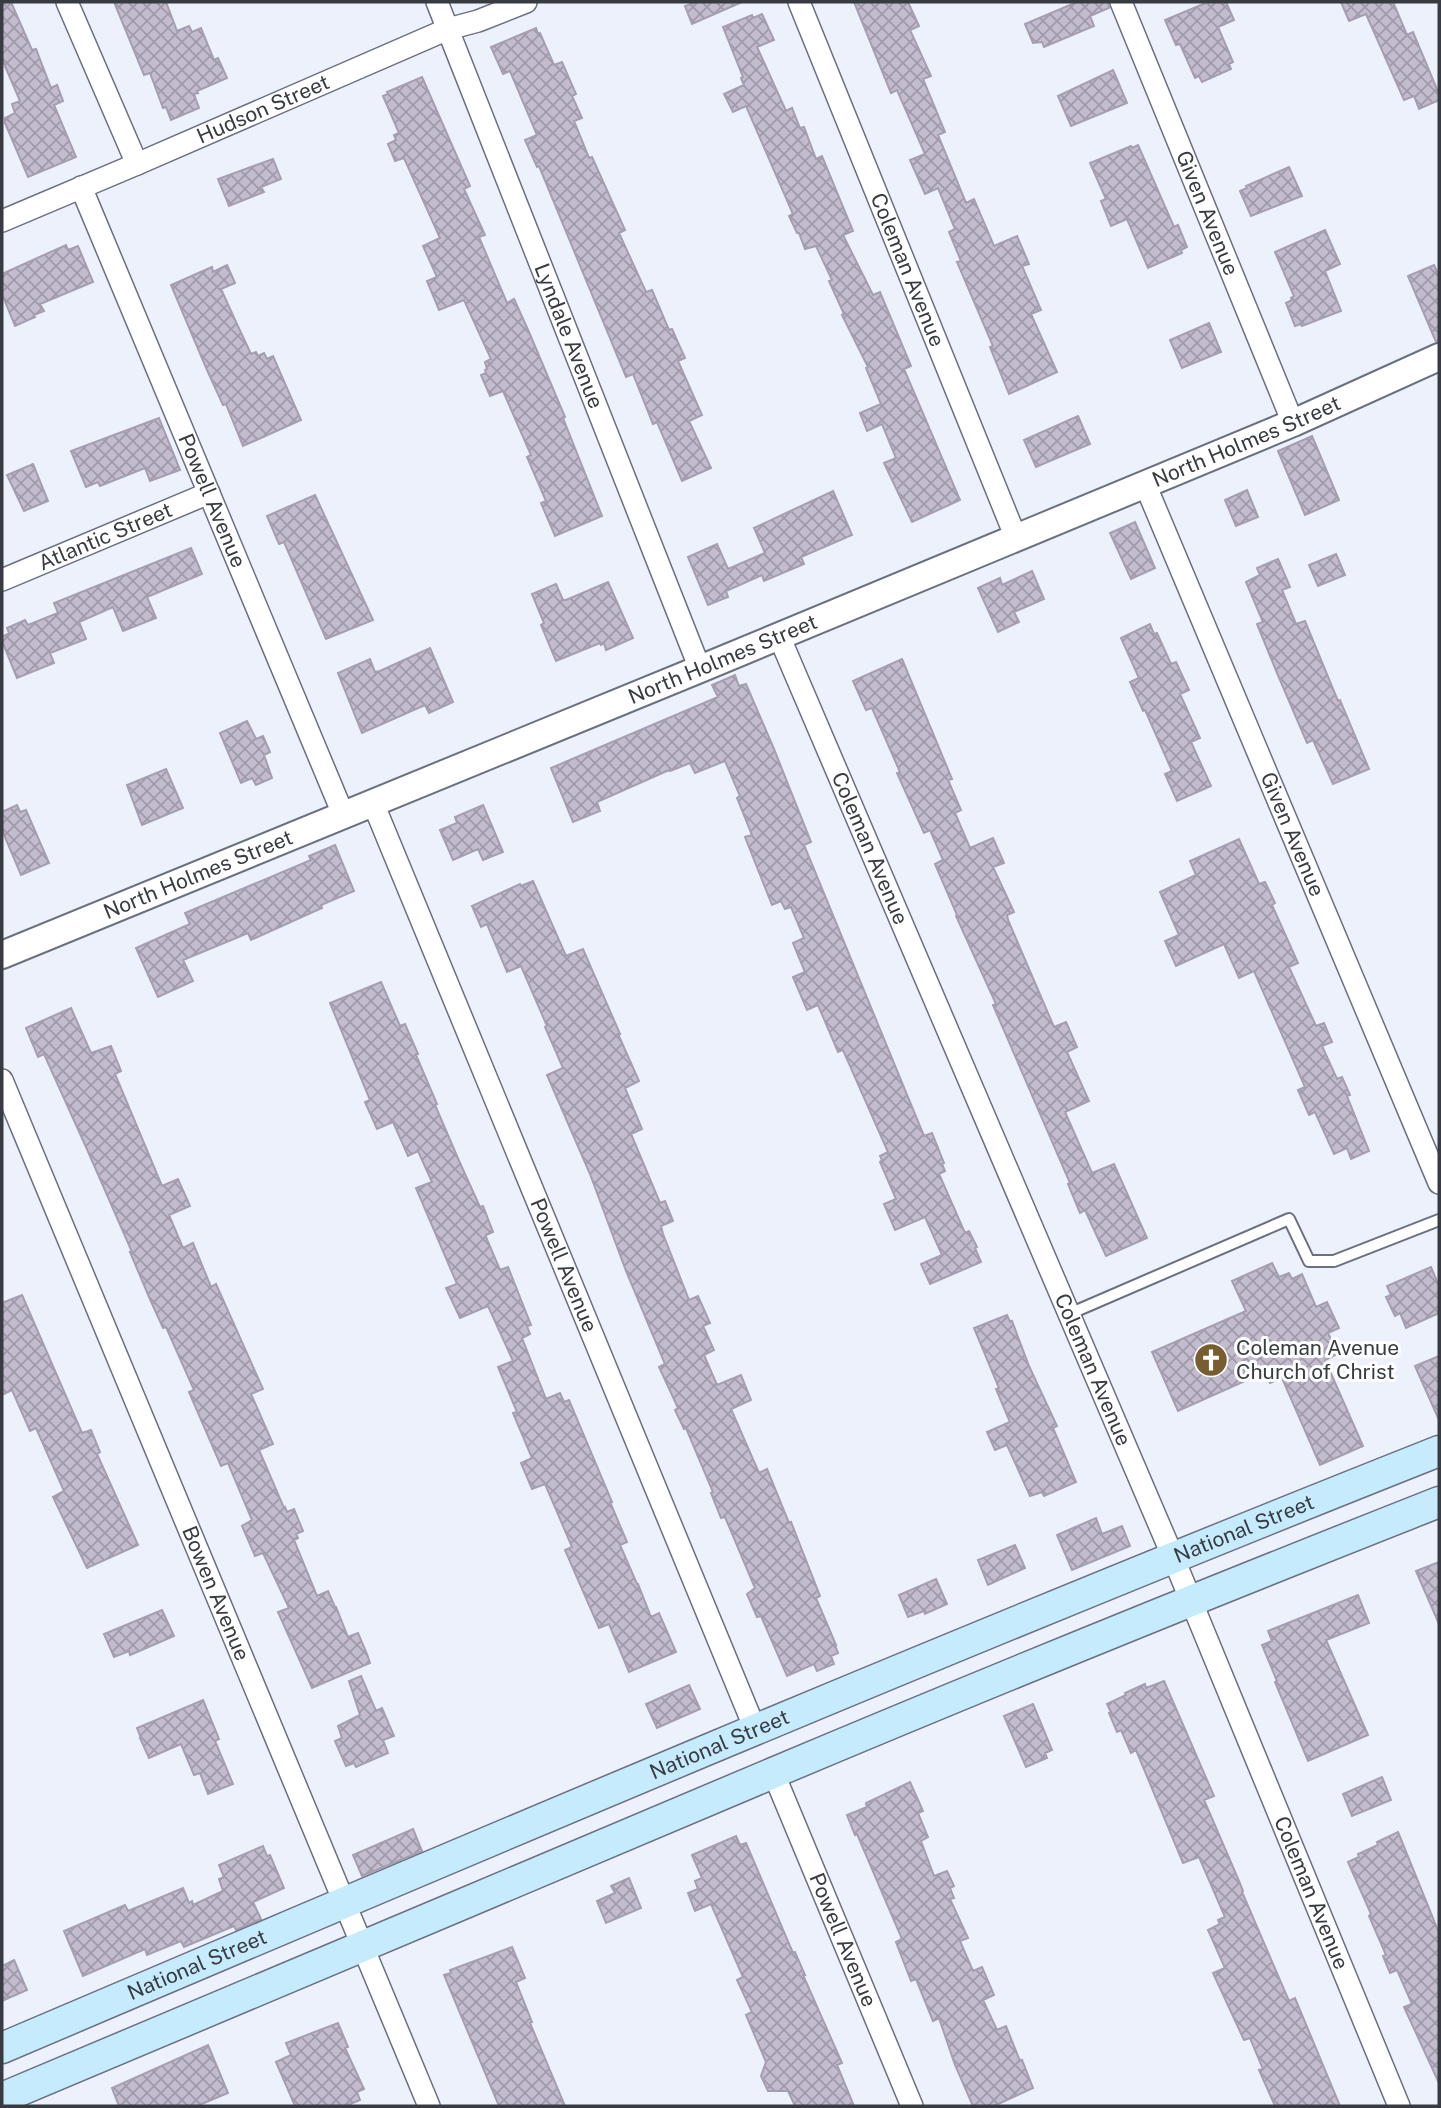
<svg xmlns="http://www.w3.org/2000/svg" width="1441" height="2108" viewBox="0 0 1441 2108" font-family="'Public Sans',sans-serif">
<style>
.building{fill:url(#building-cross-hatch);stroke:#a59eb0;stroke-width:2}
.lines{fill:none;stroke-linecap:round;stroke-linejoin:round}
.service-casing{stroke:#6a7080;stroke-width:14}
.minor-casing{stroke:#6a7080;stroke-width:24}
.tertiary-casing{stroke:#6a7080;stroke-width:30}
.secondary-casing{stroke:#6a7080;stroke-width:33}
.service{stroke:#fff;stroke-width:10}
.minor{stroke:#fff;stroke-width:21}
.tertiary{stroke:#fff;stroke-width:26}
.secondary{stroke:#c5ebfd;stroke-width:30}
.labels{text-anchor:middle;stroke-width:6;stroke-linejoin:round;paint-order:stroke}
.street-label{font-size:21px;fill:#383b42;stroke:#fefefe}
.poi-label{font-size:21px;fill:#383b42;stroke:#fefefe;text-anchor:start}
</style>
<defs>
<pattern id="building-cross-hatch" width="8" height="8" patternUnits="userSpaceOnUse" patternTransform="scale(1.75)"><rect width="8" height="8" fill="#c3bcce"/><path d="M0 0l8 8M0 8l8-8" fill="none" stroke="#9f9aa9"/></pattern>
</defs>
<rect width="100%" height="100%" fill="#ecf1fc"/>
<path class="building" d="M2,2H11L32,50L36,49L51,88L57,85L63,101L54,105L76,157L28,177L5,123V118L15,113L12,104L20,101L2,59Z
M114,2H166L177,31L189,26L192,32L201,28L214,60L218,58L227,78L197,91L198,93L194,94L199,108L171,120L166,107L163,108L150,73L144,75Z
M696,2H742L692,24L685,6Z
M854,2H908L919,26L910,30L931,76L923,79L945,132L938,135L966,203L974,199L994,246L1017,236L1029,264L1022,266L1041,310L1031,314L1057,372L1009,394L990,347L993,346L957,262L961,261L949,232L955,229L938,188L925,194L910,160L925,154L897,90L891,93Z
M1077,2H1108L1109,8L1090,16L1094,26L1044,47L1042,42L1033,43L1025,24Z
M1208,2H1226L1234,20L1218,27L1233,62L1229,64L1231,69L1202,82L1199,76L1195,78L1180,44L1176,45L1165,20Z
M1341,2H1394H1393L1407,35L1413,32L1439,94V100L1419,109L1414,96L1404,100L1366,14L1349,21Z
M762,14L774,40L757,47L786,111L792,108L800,128L804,127L816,159L822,156L853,231L843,235L873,295L880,292L911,366L904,369L960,500L912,522L884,463L896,458L882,424L867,431L860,413L881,404L866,368L868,367L842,315L844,314L829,281L832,280L816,246L805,249L799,233H797L789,216L793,214L746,106L733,112L724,94L744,85L741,78L743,77L723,27L752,15L753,18Z
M536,28L538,34L540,33L554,65L562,62L576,94L572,96L582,118L574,121L589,158L592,157L625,230L619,233L646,292L652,290L669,330L672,329L685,358L678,361L702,415L689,421L711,468L682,481L657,422L653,424L633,374L626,377L539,166L537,167L525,140L537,135L510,71L503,74L491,47Z
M1113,70L1127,103L1071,126L1058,96Z
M422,77L470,186L464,189L485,235L479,237L507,303L514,299L529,332L565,417L563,418L602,516L555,536L541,503L546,501L527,457L531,455L503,391L490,396L481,375L486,373L485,370L487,369L485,362L491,359L464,300L439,310L427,281L437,277L423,246L440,238L404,158L395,161L388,144L396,140L394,135L399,133L383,96L388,94L387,92Z
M1138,145L1174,227L1178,225L1187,247L1181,250L1182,253L1148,268L1127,219L1111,226L1101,201L1106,199L1090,163L1131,146L1132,148Z
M273,159L281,179L261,187L264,192L229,206L218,179Z
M1289,167L1302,196L1251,216L1240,191L1247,188L1246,186Z
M1325,230L1340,264L1325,271L1341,311L1302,326L1301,324L1295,326L1286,303L1292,300L1291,298L1294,296L1275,252Z
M66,245L68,250L78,246L93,282L40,304L44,311L34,315L35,317L15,326L2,294V274Z
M227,265L235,283L221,289L236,322L251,354L256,352L258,356L264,353L267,359L273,356L301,420L243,446L226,404L223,405L207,370L171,285L212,267L213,272Z
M1434,265L1439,276V341L1436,342L1408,276Z
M1209,323L1221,352L1182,368L1170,340Z
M1078,416L1090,444L1036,467L1024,440Z
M159,418L180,470L150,481L145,468L100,486L98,482L86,487L71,451Z
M1312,436L1339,500L1305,515L1278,451Z
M33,464L48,501L24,511L7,475Z
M1247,490L1258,517L1236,526L1225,500Z
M833,491L852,535L801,557L804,564L764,581L762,575L726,591L728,597L708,605L688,557L717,544L728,569L765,553L754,528Z
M315,495L373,620L326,639L284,542L279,544L267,516Z
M1135,522L1155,568L1131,579L1110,533Z
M191,548L202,574L147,597L156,618L123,631L113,607L79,622L86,639L50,653L54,663L17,678L2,641V637L9,633L7,628L25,620L28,625L58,613L54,603Z
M1336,554L1345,575L1318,586L1309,565Z
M1278,559L1290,587L1282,590L1296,624L1305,621L1338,701L1340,700L1369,769L1333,784L1313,740L1307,743L1277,673L1257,624L1263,622L1246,582L1260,575L1257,568Z
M1032,571L1044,599L1014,612L1019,622L998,632L978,588L1000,578L1002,585Z
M608,582L633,638L606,650L604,643L601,645L600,643L556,661L541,625L544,623L532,594L556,584L563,600H566Z
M1150,624L1154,634L1157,633L1171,664L1176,662L1189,690L1180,694L1200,738L1191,742L1211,786L1177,801L1165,774L1172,771L1145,710L1143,711L1130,682L1139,678L1121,638Z
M430,648L453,702L429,713L425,705L362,733L338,673L370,659L375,672L380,671Z
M902,659L952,779L948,780L961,810L955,813L970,848L993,838L1004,863L993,867L1014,912L1007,915L1008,920L1054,1027L1066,1022L1077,1047L1067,1052L1089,1101L1065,1112L1092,1173L1114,1164L1147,1238L1106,1256L1085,1210L1080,1213L1068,1184L1070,1183L993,1005L996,1004L956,916L957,915L935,864L943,860L930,830L924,833L897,773L900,772L872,708L866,710L853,681Z
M735,675L739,686L746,684L774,749L811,842L804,845L924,1136L932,1133L944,1163L942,1164L945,1171L939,1174L965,1233L969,1231L977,1247L975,1248L981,1262L930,1284L921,1264L942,1255L925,1217L895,1230L884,1204L896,1199L880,1162L882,1160L880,1156L888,1152L843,1050L838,1052L818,1005L807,1010L793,977L805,972L793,943L804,938L791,907L785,909L781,901L772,905L745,837L752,835L737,798L740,796L725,761L695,773L690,763L670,771L669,770L597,802L600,811L573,822L551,768L718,697L712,685Z
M247,721L256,739L263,736L270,752L264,755L272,778L256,785L252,778L241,783L220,733Z
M166,769L183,808L142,825L127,785Z
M17,805L20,812L26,810L49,863L21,875L2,830V812Z
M483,805L503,852L483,860L478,849L453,860L440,830L457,823L455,817Z
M1239,839L1259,884L1265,882L1275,903L1272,905L1298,963L1289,967L1316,1026L1324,1023L1332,1042L1322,1046L1337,1079L1342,1077L1350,1095L1347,1096L1369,1151L1351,1159L1347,1148L1334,1154L1315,1112L1309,1115L1298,1090L1305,1087L1254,971L1239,978L1224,944L1176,966L1165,941L1179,935L1160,892L1196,875L1190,861Z
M335,845L354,891L321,905L322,908L251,940L248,933L183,960L193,981L158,997L136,948L190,924L185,913L311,860L309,856Z
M533,881L566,956L583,949L620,1034H618L639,1081L625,1088L642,1129L631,1134L660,1203L665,1201L673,1221L661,1226L663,1234L689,1300L698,1296L710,1323L703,1326L714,1350L704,1355L717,1385L741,1375L751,1400L731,1409L759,1473L767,1469L789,1523L791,1522L820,1596L816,1598L836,1645H835L838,1653L831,1656L834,1664L817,1671L814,1664L787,1676L761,1616L757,1617L747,1594L755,1588L725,1517L721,1518L711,1493L713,1492L686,1428L684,1429L675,1410L678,1408L659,1367L665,1364L626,1271L590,1174L547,1075L563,1068L545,1027L547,1026L521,966L507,972L487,924L481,927L472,906L520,884L521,886Z
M381,982L400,1026L405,1024L418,1054L416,1055L437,1104L435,1105L460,1163L480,1207L483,1206L493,1232L486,1235V1237L500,1270L508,1267L531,1325L527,1326L530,1334L522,1338L546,1399L560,1393L564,1402L569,1400L612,1502H610L627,1542L620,1545L637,1584H638L651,1617L659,1613L676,1652L629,1672L609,1624L599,1628L565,1550L572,1547L545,1484L532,1489L521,1463L532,1458L513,1413L517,1412L498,1367L513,1361L488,1306L460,1318L446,1288L457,1284L416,1188L432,1182L418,1151L408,1156L393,1122L377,1129L365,1102L370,1100L330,1003Z
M71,1008L91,1053L111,1046L121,1071L115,1074L162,1186L178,1179L190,1206L169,1215L183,1248L193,1243L211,1287L216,1284L263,1389L251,1394L273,1444L259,1450L284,1508L285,1507L287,1512L294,1509L303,1531L296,1534L298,1538L294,1540L303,1562L317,1596L328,1591L335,1607H336L348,1637L358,1633L367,1654L370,1663L312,1688L278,1612L289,1608L263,1553L255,1556L242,1526L252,1520L228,1463L221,1466L189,1392L194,1390L166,1327L163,1328L149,1297L130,1252H132L86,1147L44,1054L38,1057L26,1028Z
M1272,1263L1279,1277L1289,1273L1292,1279L1302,1274L1316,1307L1327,1302L1339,1328L1328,1333L1337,1354L1325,1360L1363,1446L1320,1465L1282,1378L1270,1383L1265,1372L1178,1411L1152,1352L1246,1311L1232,1281Z
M1431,1267L1439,1286V1313L1406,1328L1400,1313L1395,1316L1386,1297L1391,1295L1387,1286Z
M22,1295L82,1433L91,1430L100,1452L97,1454L138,1545L87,1568L53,1497L64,1491L36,1428L30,1431L12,1390L2,1395V1303Z
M1007,1315L1010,1322L1012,1321L1029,1366L1057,1426L1053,1428L1076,1482L1044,1496L1042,1492L1030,1496L1007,1445L995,1450L987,1432L1010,1422L996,1389L999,1388L974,1328Z
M1439,1356V1420L1415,1366Z
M1096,1518L1102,1534L1122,1526L1130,1546L1072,1570L1057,1535Z
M1015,1545L1025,1568L988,1585L978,1560Z
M1439,1562V1624L1416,1571Z
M936,1579L947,1604L925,1614L924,1611L908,1617L899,1595Z
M1358,1595L1369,1623L1326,1640L1368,1735L1308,1761L1275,1682L1277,1681L1262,1645L1272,1641L1268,1631Z
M162,1610L174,1636L130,1655L129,1651L114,1657L104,1634Z
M361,1676L376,1711L382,1708L394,1736L383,1740L388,1753L356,1767L354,1763L346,1766L335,1741L342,1738L338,1726L360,1715L349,1681Z
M1164,1681L1214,1796L1204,1800L1239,1881L1243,1891L1242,1892L1289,2001L1295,1998L1340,2106H1275L1259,2070L1263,2069L1250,2038L1244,2040L1213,1973L1225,1968L1208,1930L1220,1924L1218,1920L1225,1917L1199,1857L1183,1863L1136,1750L1131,1753L1121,1730L1117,1732L1109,1713L1111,1712L1107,1704L1126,1695L1125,1693L1145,1684L1146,1688Z
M689,1685L700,1709L657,1728L646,1704Z
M203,1700L219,1739L215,1741L233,1784L208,1794L200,1773L194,1775L181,1744L149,1758L140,1738H141L137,1728Z
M1033,1704L1052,1750L1045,1753L1047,1758L1026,1767L1004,1716Z
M1382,1777L1391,1800L1352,1816L1343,1794Z
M910,1782L923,1811L918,1813L928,1837L921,1841L934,1876L947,1871L954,1886L950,1888L954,1898L950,1899L968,1938L960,1941L973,1971L982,1967L994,1995L983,2000L997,2030L1006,2026L1020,2061L1022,2060L1033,2088L994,2106H973L955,2065L939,2018L933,2021L916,1979L911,1981L896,1942L902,1939L857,1834L855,1835L847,1815L867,1807L866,1803Z
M413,1829L422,1851L362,1876L353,1855Z
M1398,1832L1439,1933V2083L1404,2007L1412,2004L1397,1970L1390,1973L1383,1956L1386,1955L1369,1916L1371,1914L1348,1862L1359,1857L1358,1854L1378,1845L1377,1842Z
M736,1836L740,1845L746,1843L793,1953L795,1952L805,1975H803L842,2063L837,2065L854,2106H795L788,2091H768L761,2076L766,2062L746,2015L752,2012L737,1980L743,1977L711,1904L695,1911L688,1893L698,1889L695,1881L702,1878L692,1855Z
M263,1846L267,1856L270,1855L284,1888L253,1902L261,1919L236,1930L234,1926L184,1947L181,1941L147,1955L145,1949L83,1976L64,1931L125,1905L128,1911L183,1888L189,1903L192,1901L193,1905L223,1891L219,1879L224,1877L219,1865Z
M629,1878L641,1908L606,1923L597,1901L615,1893L611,1886Z
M512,1947L525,1978L516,1982L532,2022L530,2023L565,2106H499L444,1975L451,1973L450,1970Z
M14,1960L27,1990L2,2001V1966Z
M338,2023L348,2047L345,2048L364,2089L357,2092L360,2100L346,2106H295L276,2062L291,2055L286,2043Z
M208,2045L228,2093L197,2106H119L112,2088Z"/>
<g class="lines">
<g class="service-casing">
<path id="service" d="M1069,1314L1289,1219L1309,1261H1334L1439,1220"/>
</g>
<g class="minor-casing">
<g id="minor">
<path d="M67,2L137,164"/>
<path id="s1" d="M437,2L700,669"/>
<path id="s2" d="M799,2L1016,538"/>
<path id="s3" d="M1121,2L1293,423"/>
<path id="s4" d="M81,187L343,814"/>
<path id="s5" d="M2,221L137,164L448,29L478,21L526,2"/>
<path id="s6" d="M1145,484L1439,1183"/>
<path id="s7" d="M2,580L209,493"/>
<path id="s8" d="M779,636L1173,1557L1399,2106"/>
<path id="s9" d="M373,803L755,1729"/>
<path id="s10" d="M2,1080L429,2106"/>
<path id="s11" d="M773,1772L912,2106"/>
</g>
</g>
<g class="tertiary-casing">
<g id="tertiary">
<path id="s12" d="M2,955L700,669L1293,423L1439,357"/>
</g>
</g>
<g class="secondary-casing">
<g id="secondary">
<path id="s13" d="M2,2048C479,1845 957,1642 1439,1451"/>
<path d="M2,2098C259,1991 516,1881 773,1773C994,1680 1216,1590 1439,1502"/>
</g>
</g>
<use href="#service" class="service"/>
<use href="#minor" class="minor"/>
<use href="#tertiary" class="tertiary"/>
<use href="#secondary" class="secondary"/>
</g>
<defs>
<g id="church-disc" transform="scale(1.75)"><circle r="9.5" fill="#775d2f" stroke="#fefefe"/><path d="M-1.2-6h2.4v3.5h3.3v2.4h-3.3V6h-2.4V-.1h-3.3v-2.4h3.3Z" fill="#fff"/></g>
</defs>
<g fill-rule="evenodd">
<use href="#church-disc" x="1211" y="1360"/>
</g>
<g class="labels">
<g class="street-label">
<text dy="7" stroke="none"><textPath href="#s5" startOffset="284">Hudson Street</textPath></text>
<text dy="7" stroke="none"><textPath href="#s3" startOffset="228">Given Avenue</textPath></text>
<text dy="7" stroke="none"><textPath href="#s2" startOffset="289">Coleman Avenue</textPath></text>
<text dy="7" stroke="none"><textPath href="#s1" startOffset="359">Lyndale Avenue</textPath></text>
<text dy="7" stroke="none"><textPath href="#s12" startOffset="1346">North Holmes Street</textPath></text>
<text dy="7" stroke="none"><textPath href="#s4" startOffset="340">Powell Avenue</textPath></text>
<text dy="7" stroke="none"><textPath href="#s7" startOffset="112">Atlantic Street</textPath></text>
<text dy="7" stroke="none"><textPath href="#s12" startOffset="779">North Holmes Street</textPath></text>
<text dy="7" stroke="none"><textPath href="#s6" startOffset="380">Given Avenue</textPath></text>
<text dy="7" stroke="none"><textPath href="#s8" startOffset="231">Coleman Avenue</textPath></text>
<text dy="7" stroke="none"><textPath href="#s12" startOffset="212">North Holmes Street</textPath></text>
<text dy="7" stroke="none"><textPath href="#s9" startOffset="500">Powell Avenue</textPath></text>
<text dy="7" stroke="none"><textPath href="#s8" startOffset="798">Coleman Avenue</textPath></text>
<text dy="7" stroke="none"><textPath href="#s13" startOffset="1346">National Street</textPath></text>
<text dy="7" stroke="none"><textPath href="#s10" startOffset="556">Bowen Avenue</textPath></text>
<text dy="7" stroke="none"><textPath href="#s13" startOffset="779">National Street</textPath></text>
<text dy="7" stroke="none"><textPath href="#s8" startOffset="1365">Coleman Avenue</textPath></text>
<text dy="7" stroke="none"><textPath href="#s11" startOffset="182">Powell Avenue</textPath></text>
<text dy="7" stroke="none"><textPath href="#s13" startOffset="212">National Street</textPath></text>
</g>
<g class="poi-label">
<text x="1236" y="1355">Coleman Avenue<tspan x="1236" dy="24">Church of Christ</tspan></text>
</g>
</g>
<rect width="1441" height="2108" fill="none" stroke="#383b42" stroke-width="7"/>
</svg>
